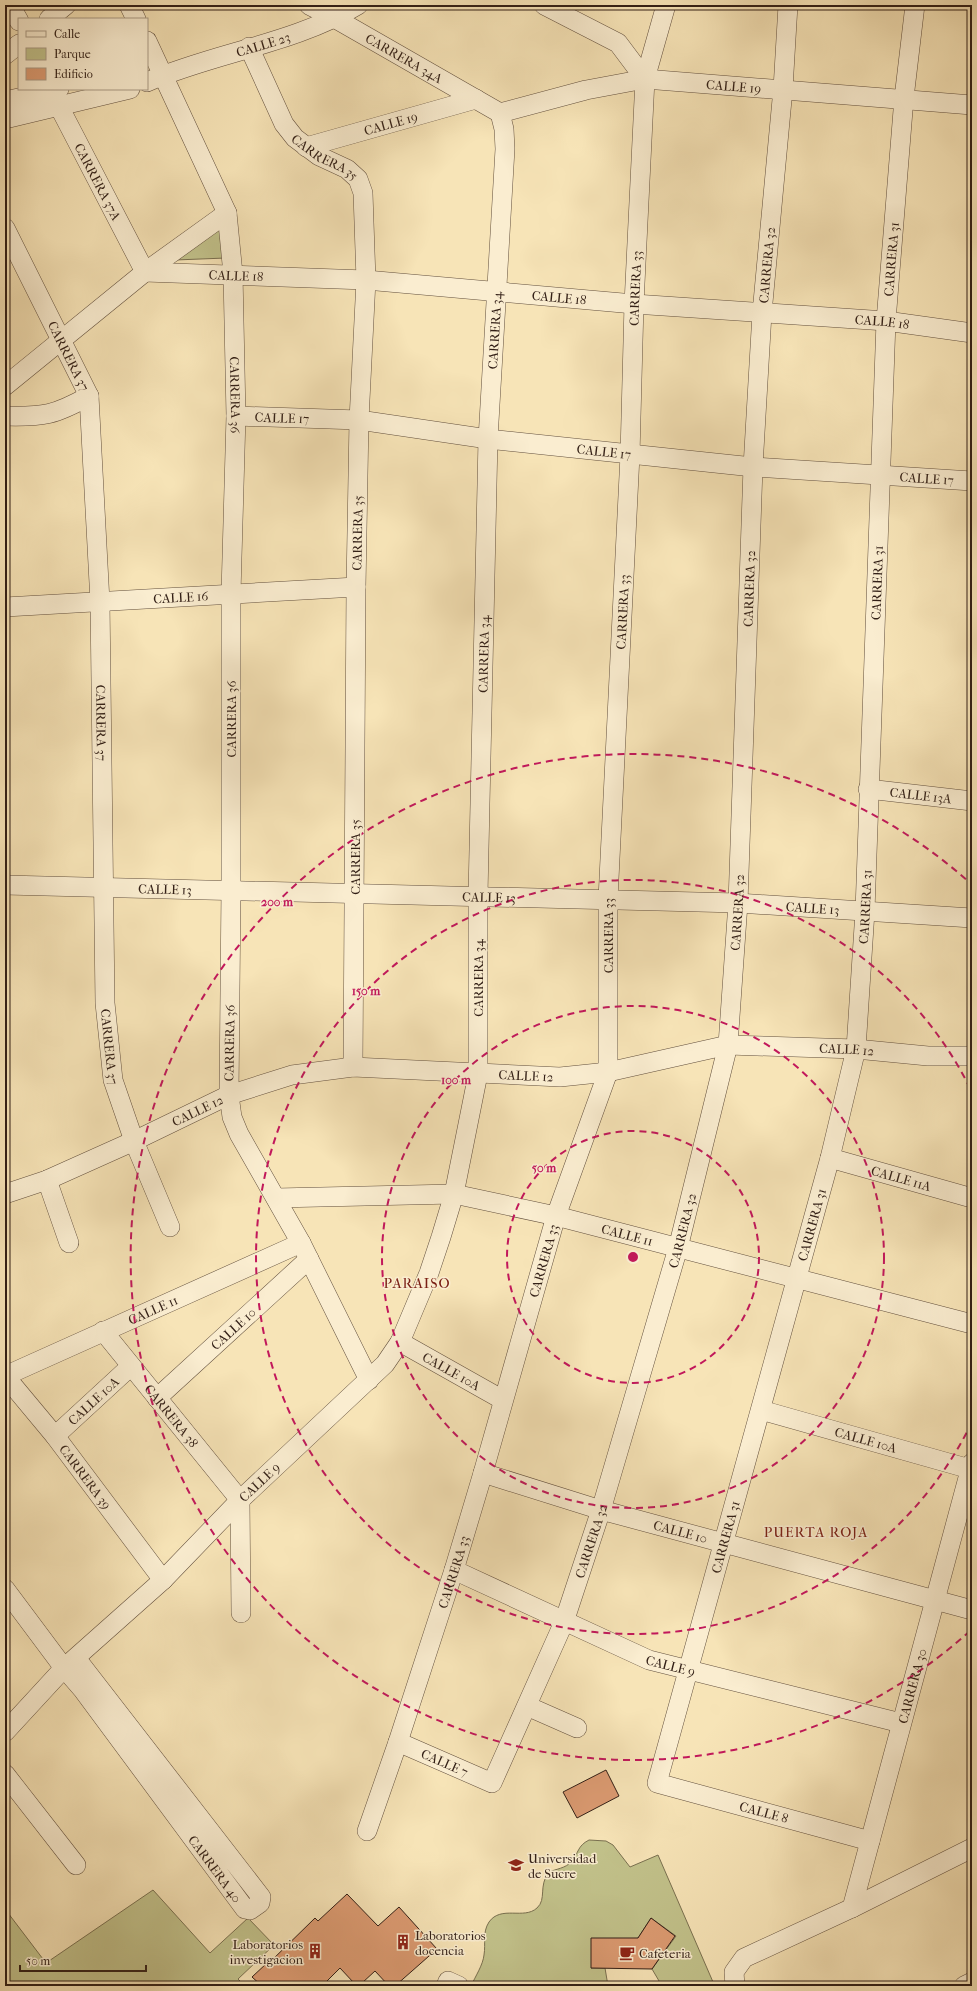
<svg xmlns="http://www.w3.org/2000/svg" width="977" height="1991" viewBox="0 0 977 1991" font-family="'IM FELL French Canon',serif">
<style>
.green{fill:#c2c28b;stroke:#7a7050}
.building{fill:#dc9b72;stroke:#321f16}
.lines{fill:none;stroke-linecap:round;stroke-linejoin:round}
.minor-casing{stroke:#63503e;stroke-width:20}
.minor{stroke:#faedd0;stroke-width:19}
.ring{fill:none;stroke:#c2185b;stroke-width:2;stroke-dasharray:7 5}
.labels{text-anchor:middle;stroke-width:3;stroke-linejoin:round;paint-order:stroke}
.street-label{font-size:13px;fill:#321f16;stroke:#faedd0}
.poi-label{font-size:13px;fill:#321f16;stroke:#faedd0;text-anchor:start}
.neighbourhood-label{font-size:14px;letter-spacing:1px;fill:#7a1f14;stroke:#faedd0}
.centre{fill:#c2185b;stroke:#faedd0;stroke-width:2}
.ring-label{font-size:12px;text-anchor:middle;font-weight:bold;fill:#c2185b;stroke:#faedd0;stroke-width:3;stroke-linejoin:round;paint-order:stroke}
</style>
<rect width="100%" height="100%" fill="#f7e4b7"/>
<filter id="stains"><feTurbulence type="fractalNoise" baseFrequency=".005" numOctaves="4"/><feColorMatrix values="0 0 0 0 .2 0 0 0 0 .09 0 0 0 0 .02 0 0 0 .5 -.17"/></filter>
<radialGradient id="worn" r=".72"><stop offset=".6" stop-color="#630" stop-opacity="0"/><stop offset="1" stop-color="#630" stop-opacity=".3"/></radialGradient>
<path class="green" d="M223,225L226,258L175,260Z
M589,1840L606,1841L613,1845L630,1867L658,1855L713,1982L703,1986H662L652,1969L676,1936L651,1918L638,1938L591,1968H605L608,1986H471C475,1977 483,1965 484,1955C486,1943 482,1933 489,1922C501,1905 524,1920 537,1908C547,1899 538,1886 549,1872C556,1869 566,1868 571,1862C579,1853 577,1846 589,1840Z
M153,1890L210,1953L248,1918L274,1945L238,1979L245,1986H5V1909L46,1963Z"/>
<path class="building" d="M606,1770L619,1796L577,1818L563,1792Z
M347,1894L378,1926L399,1907L437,1949L395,1986H389L375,1971L362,1983H354L340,1968L322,1986H262L252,1977L267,1963L268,1964L315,1918L318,1921Z
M651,1918L675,1936L652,1969L591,1968V1938H638Z"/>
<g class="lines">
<g class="minor-casing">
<g id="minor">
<path d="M10,5L19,21"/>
<path d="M129,5L136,19"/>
<path id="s1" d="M309,5L336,19L500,113"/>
<path d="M544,5L618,43L645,79"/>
<path d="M49,19L66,5"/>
<path id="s2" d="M147,41L227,213L233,274L236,416L231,593V889L229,1095L232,1117L239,1134L301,1243L369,1380"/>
<path id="s3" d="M249,47L284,124L295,138L319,156L347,169L358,179L363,193L366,280L359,420L356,587L353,1067"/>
<path d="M5,55L19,44"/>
<path id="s4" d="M147,82C216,52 294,44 358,5"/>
<path id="s5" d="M51,91L145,272L366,280L634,304L886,321L972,333"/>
<path d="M5,101L59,89"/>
<path id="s6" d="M500,113L586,90L645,79L972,105"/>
<path d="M5,119L130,89"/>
<path id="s7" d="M306,147L476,99"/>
<path id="s8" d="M5,228L89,396L100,602L105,1003L113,1080L134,1141L170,1227"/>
<path d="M5,386L145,272L227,213"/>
<path d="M5,416C44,417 55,415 89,396"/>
<path id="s9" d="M236,416L359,420L488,439L753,467L972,481"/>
<path id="s10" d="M5,607L356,587"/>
<path id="s11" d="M868,789L972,801"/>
<path id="s12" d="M5,885L738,903L972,918"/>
<path id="s13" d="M830,1158L972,1198"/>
<path d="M47,1180L69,1243"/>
<path id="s14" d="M5,1194L47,1180L134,1141L229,1095L292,1075L353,1067L560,1077L608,1072L728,1045L856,1049L928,1056H972"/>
<path id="s15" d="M276,1198L454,1194L556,1216L972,1324"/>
<path id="s16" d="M103,1331L240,1500L241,1613"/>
<path id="s17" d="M400,1342L503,1400"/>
<path id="s18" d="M5,1376L301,1243"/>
<path id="s19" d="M5,1376L55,1436L163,1580"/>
<path id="s20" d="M157,1398L309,1259"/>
<path id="s21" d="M761,1410L970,1469"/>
<path id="s22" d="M55,1436L131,1366"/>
<path id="s23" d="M483,1473L601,1510L972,1610"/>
<path id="s24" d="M454,1570L649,1660L901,1723"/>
<path id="s25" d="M5,1589L64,1668L83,1690L245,1909L250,1910L260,1903L261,1897L76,1658"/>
<path d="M527,1706L577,1728"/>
<path id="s26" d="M5,1732L64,1668L163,1580L240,1500L385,1364L400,1342L429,1273L441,1237L454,1194L478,1074V895L488,439L505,149L504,129L500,113"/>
<path id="s27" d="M398,1742L492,1783L564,1622L601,1510L678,1248L728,1045L738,903L753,467L762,313L783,89L788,5"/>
<path d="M5,1774L76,1865"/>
<path id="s28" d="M367,1831L398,1742L454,1570L483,1473L556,1216L608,1072V899L630,455L634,304L645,79L666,5"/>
<path id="s29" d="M870,1841L657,1783L830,1158L856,1049L865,911L886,321L904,98L915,5"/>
<path id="s30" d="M852,1908L972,1463"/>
<path d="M446,1986L448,1981L459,1986"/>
<path d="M735,1986L734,1972L744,1958L852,1908L972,1848"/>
<path d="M964,1986L972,1982"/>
</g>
</g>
<use href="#minor" class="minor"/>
</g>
<g class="ring">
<circle cx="633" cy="1257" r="126"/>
<circle cx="633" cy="1257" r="251"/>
<path d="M972 1422A377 377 0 1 1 972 1092"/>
<path d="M970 1631A503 503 0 1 1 970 883"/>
</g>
<defs>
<g id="university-bare" transform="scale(1.2)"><path d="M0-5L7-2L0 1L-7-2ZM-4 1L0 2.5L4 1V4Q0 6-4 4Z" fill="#8f2418" stroke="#faedd0" stroke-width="2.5" paint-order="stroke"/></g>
<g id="building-bare" transform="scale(1.2)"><path d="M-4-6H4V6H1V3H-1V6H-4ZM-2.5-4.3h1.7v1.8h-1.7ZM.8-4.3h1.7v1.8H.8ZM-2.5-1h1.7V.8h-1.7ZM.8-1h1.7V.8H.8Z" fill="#8f2418" stroke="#faedd0" stroke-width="2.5" paint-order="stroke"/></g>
<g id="cafe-bare" transform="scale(1.2)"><path d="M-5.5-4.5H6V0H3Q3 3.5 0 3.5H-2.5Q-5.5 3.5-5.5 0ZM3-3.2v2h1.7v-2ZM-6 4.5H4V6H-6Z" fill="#8f2418" stroke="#faedd0" stroke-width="2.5" paint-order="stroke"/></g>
</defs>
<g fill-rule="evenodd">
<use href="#university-bare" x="516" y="1865"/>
<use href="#building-bare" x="403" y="1942"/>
<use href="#building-bare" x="315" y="1951"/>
<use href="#cafe-bare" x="627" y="1953"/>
</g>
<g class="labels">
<g class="street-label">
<text dy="5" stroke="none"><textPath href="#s4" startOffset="122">CALLE 23</textPath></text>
<text dy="5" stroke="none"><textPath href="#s1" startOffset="109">CARRERA 34A</textPath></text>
<text dy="5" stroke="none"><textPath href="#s6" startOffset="238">CALLE 19</textPath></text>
<text dy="5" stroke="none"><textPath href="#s7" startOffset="88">CALLE 19</textPath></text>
<text dy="5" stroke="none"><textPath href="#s3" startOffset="138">CARRERA 35</textPath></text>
<text dy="5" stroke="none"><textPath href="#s5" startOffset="102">CARRERA 37A</textPath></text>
<text dy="5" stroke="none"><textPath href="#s29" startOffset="1772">CARRERA 31</textPath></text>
<text dy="5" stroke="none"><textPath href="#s27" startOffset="1660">CARRERA 32</textPath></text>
<text dy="5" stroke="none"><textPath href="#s5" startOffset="295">CALLE 18</textPath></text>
<text dy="5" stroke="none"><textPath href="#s28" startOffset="1581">CARRERA 33</textPath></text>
<text dy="5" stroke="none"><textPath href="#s5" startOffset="619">CALLE 18</textPath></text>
<text dy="5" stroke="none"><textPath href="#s5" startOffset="943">CALLE 18</textPath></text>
<text dy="5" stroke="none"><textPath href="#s26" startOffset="1580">CARRERA 34</textPath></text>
<text dy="5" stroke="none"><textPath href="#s8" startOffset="143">CARRERA 37</textPath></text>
<text dy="5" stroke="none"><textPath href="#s2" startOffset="372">CARRERA 36</textPath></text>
<text dy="5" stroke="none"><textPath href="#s9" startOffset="46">CALLE 17</textPath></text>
<text dy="5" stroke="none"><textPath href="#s9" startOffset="370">CALLE 17</textPath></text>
<text dy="5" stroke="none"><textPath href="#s9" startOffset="694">CALLE 17</textPath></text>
<text transform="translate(357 533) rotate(-89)" y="5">CARRERA 35</text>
<text dy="5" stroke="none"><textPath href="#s29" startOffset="1448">CARRERA 31</textPath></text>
<text dy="5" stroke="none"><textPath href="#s27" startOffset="1336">CARRERA 32</textPath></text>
<text dy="5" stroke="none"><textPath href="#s10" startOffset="176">CALLE 16</textPath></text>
<text dy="5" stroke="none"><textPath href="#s28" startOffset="1257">CARRERA 33</textPath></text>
<text dy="5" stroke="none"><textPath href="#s26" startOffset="1256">CARRERA 34</textPath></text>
<text transform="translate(231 719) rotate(-90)" y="5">CARRERA 36</text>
<text dy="5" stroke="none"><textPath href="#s8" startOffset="515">CARRERA 37</textPath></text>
<text dy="5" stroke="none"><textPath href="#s11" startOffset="53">CALLE 13A</textPath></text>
<text transform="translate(355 857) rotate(-90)" y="5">CARRERA 35</text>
<text dy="5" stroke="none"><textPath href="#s12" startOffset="160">CALLE 13</textPath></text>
<text dy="5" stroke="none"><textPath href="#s12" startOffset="484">CALLE 13</textPath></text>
<text dy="5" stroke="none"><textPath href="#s29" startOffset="1124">CARRERA 31</textPath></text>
<text dy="5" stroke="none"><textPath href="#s12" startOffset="808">CALLE 13</textPath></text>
<text dy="5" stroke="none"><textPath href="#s27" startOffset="1012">CARRERA 32</textPath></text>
<text dy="5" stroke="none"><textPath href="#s28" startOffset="933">CARRERA 33</textPath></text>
<text transform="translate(478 978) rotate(-90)" y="5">CARRERA 34</text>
<text transform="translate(229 1043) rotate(-89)" y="5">CARRERA 36</text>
<text dy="5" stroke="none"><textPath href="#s8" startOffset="839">CARRERA 37</textPath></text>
<text dy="5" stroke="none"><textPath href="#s14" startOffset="870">CALLE 12</textPath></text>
<text dy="5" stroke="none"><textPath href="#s14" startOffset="546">CALLE 12</textPath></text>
<text dy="5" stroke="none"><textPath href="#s14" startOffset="210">CALLE 12</textPath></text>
<text dy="5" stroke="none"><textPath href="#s13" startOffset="74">CALLE 11A</textPath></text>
<text dy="5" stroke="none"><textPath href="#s29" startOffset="800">CARRERA 31</textPath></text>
<text dy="5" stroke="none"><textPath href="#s27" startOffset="688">CARRERA 32</textPath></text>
<text dy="5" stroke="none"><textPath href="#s15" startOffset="356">CALLE 11</textPath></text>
<text dy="5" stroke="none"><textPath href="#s28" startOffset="597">CARRERA 33</textPath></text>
<text dy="5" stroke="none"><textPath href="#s18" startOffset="162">CALLE 11</textPath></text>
<text dy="5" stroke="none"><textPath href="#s20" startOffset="103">CALLE 10</textPath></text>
<text dy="5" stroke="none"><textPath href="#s17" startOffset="59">CALLE 10A</textPath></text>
<text dy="5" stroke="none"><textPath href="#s22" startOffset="52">CALLE 10A</textPath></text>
<text dy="5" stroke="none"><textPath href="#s16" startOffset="109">CARRERA 38</textPath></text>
<text dy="5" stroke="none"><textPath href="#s21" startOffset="109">CALLE 10A</textPath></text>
<text dy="5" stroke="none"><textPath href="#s19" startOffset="129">CARRERA 39</textPath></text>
<text dy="5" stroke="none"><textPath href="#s26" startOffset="357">CALLE 9</textPath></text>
<text dy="5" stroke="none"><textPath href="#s23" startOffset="206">CALLE 10</textPath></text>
<text dy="5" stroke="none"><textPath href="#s29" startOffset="476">CARRERA 31</textPath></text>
<text dy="5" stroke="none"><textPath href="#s27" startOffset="364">CARRERA 32</textPath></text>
<text dy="5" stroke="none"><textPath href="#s28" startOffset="273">CARRERA 33</textPath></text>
<text dy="5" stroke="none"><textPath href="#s24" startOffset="237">CALLE 9</textPath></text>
<text dy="5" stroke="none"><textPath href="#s30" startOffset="230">CARRERA 30</textPath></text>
<text dy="5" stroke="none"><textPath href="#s27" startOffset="51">CALLE 7</textPath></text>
<text transform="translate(764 1812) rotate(15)" y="5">CALLE 8</text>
<text dy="5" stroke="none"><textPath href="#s25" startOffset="350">CARRERA 40</textPath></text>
</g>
<g class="poi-label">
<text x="528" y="1863">Universidad<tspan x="528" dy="15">de Sucre</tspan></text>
<text x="415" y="1940">Laboratorios<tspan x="415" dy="15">docencia</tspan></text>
<text x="303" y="1949" text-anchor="end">Laboratorios<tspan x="303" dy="15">investigacion</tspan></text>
<text x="639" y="1958">Cafeteria</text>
</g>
<g class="neighbourhood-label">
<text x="417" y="1288">PARAISO</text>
<text x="816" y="1537">PUERTA ROJA</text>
</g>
</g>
<circle cx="633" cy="1257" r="6" class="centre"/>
<g class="ring-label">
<text x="277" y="906">200 m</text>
<text x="366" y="995">150 m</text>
<text x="456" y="1084">100 m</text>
<text x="544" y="1172">50 m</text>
</g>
<rect width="977" height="1991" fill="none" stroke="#f7e4b7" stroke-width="20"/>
<rect x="6" y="6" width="965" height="1979" fill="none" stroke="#321f16" stroke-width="2"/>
<rect x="10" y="10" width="957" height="1971" fill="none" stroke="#321f16"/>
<rect x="18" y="18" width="130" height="72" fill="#faedd0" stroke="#aa9b86"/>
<rect x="26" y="31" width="20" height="6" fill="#faedd0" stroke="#aa9b86"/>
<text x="54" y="38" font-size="12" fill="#321f16">Calle</text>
<rect x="26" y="48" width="20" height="12" fill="#c2c28b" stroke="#aa9b86"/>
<text x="54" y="58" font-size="12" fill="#321f16">Parque</text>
<rect x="26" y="68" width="20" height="12" fill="#dc9b72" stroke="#aa9b86"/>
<text x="54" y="78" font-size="12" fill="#321f16">Edificio</text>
<path d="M20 1965v6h126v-6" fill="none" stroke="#321f16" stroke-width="2"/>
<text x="26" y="1965" font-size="12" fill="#321f16" stroke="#faedd0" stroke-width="3" paint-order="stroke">50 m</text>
<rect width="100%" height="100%" filter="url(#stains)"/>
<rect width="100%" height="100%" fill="url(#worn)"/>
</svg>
